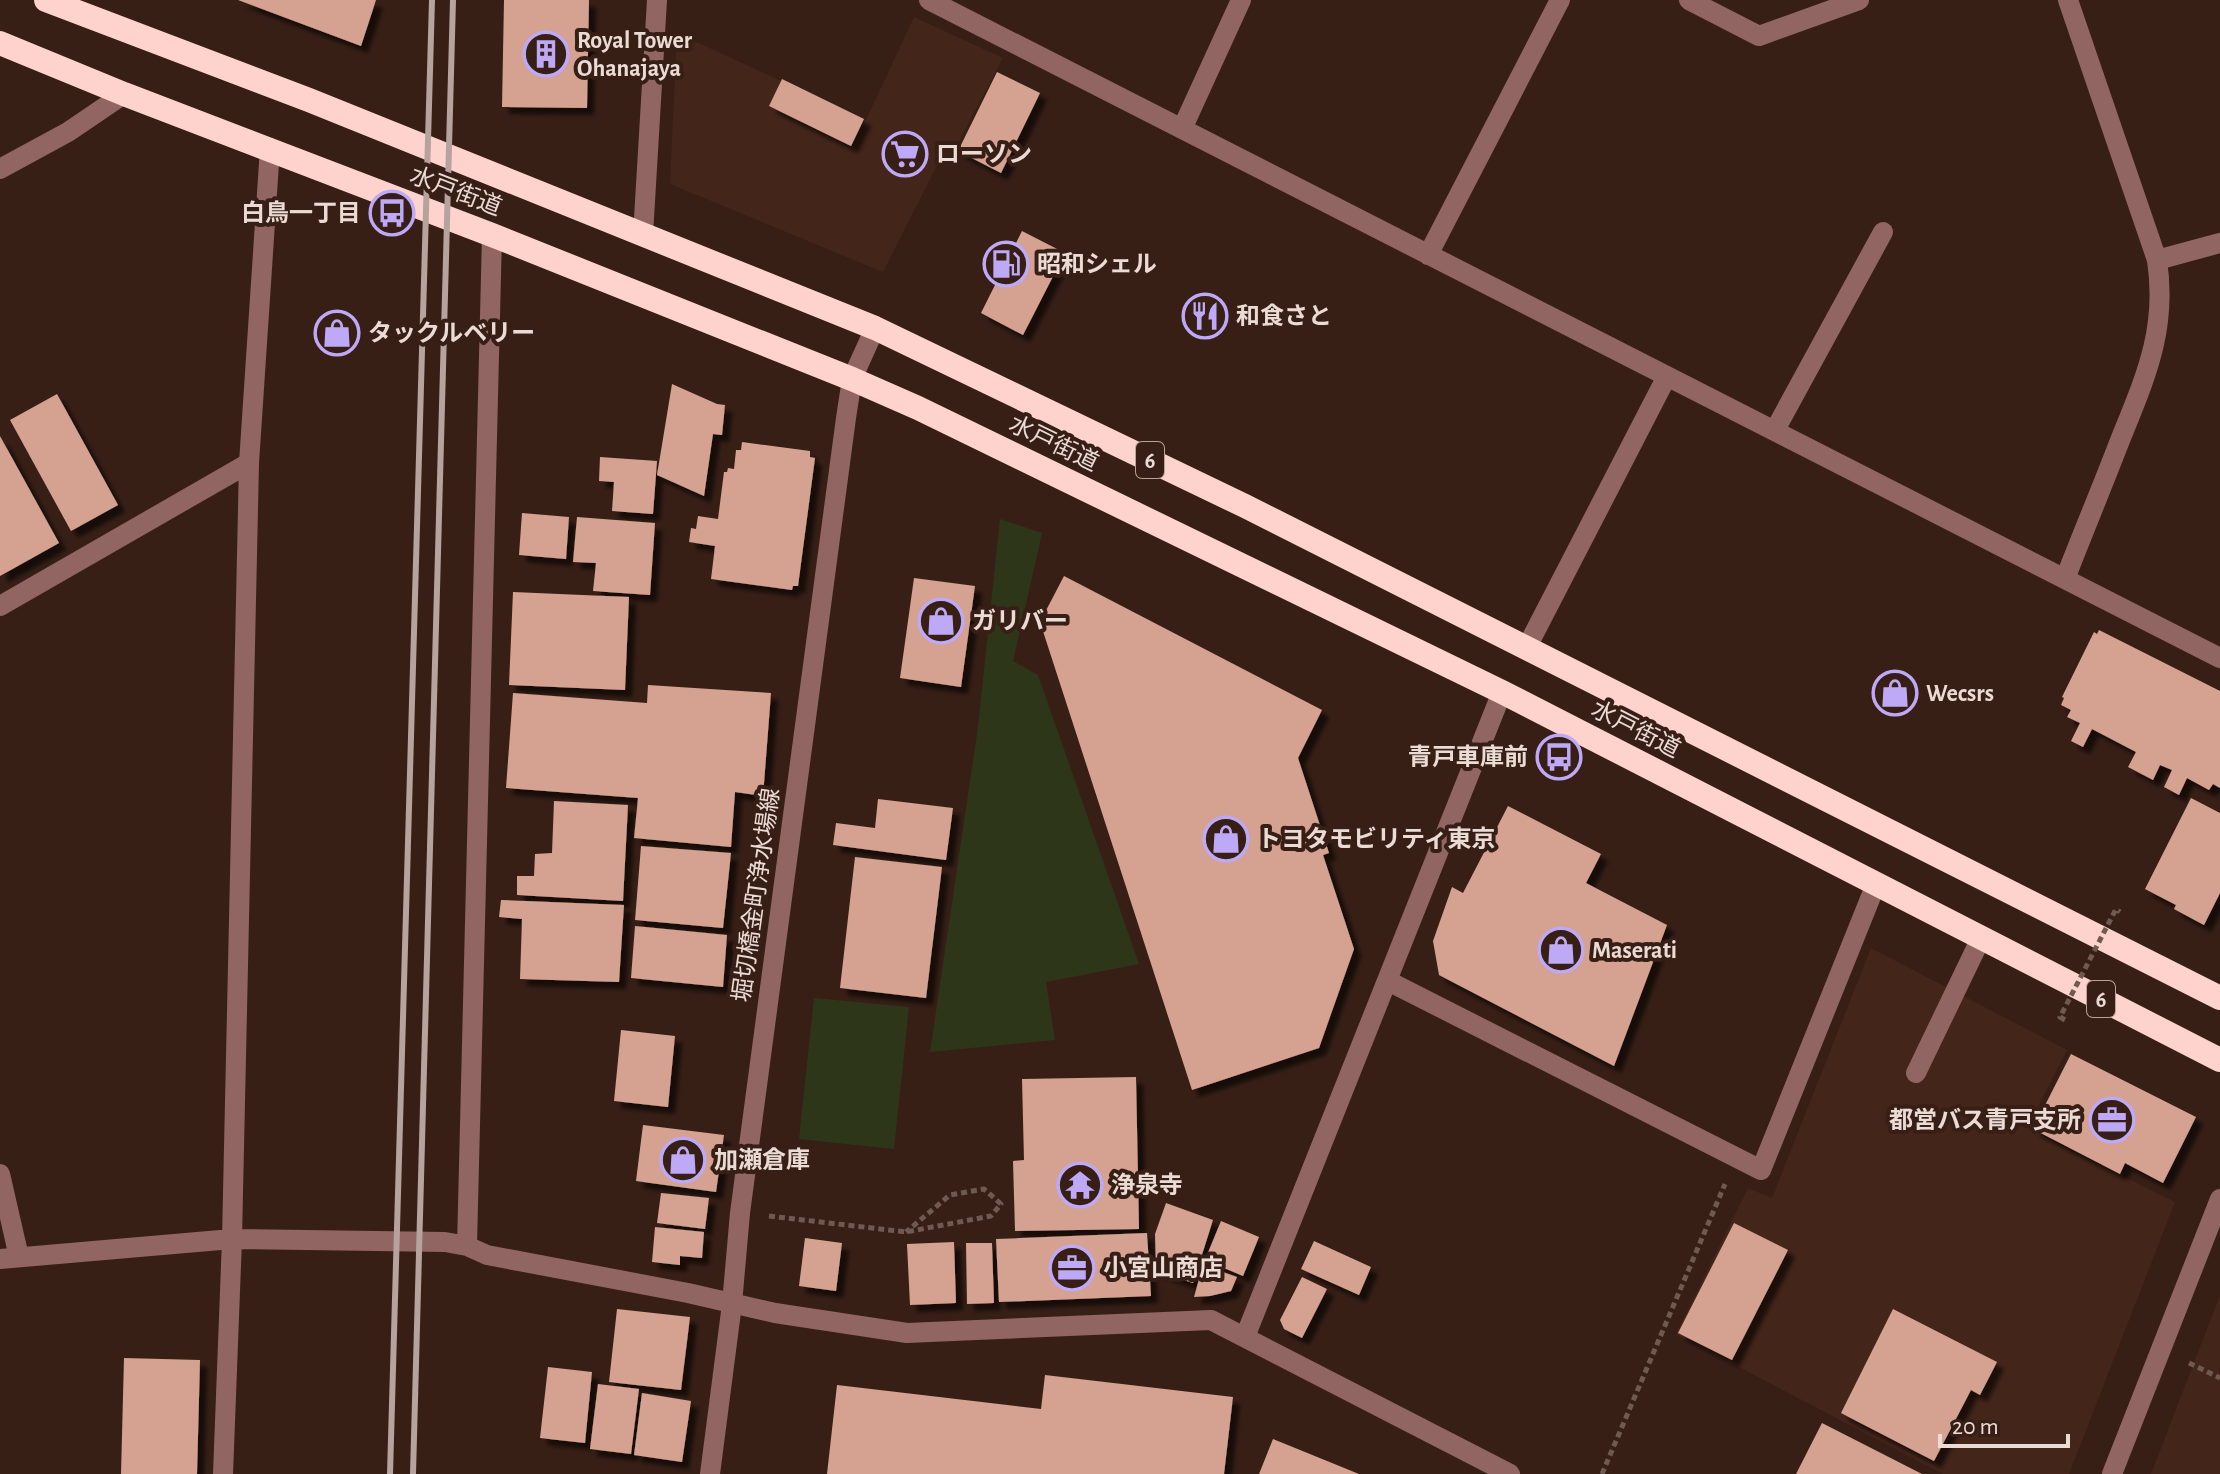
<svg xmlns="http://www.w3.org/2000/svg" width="2220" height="1474" viewBox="0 0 2220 1474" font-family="'Alegreya Sans','Noto Sans JP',sans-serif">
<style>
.built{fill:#44251a}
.green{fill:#2e361a}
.building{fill:#d5a291;filter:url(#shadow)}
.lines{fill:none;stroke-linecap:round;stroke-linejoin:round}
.path{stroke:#6f5a52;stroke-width:5;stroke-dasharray:6 4;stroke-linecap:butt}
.minor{stroke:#916561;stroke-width:20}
.highway{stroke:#fed2cd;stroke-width:24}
.rail{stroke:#b6a39d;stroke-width:6}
.path-bridge{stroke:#6f5a52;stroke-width:5;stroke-dasharray:6 4;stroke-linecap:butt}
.labels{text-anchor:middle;stroke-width:8;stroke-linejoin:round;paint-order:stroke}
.shield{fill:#371f16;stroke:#b5a39c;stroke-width:2}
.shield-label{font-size:22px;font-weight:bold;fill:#ebdbd5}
.poi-label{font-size:24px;font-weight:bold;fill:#ebdbd5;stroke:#371f16;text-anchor:start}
.street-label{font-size:24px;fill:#ebdbd5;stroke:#371f16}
</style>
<defs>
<filter id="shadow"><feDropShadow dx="7" dy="7" stdDeviation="2" flood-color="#0009"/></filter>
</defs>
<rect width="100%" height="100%" fill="#371f16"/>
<path class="built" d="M914,17L1003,58L954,151L946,148L883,272L670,184L677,33L866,120Z
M1871,948L2067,1050L2027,1128L2175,1202L2069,1474H1943L1676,1334L1748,1188L1772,1198Z
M2220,1296V1474H2151L2193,1365Z"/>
<path class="green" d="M1000,519L1042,533L1013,661L1038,675L1139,964L1046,982L1055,1040L930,1052L978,727Z
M814,998L909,1007L894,1149L799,1139Z"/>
<path class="building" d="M238,0H376L361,46Z
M504,0H589L587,108L502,107Z
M997,72L1040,93L1001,173L958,151Z
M782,79L864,119L851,146L769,106Z
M1022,231L1065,253L1023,335L981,313Z
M672,384L717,404L725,405L722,435L713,434L704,496L657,475Z
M57,394L118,505L71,531L10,420Z
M0,436L59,543L0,576Z
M742,442L810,451V457L815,458L798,586H793L792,590L711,579L715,546L689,542L691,528L696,529L698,516L718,519L724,472H727L728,468L734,469L736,450H741Z
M600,457L657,461L653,514L612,511L614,482L599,481Z
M522,513L569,517L566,559L519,555Z
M577,517L655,523L650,595L593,591L596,563L573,562Z
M1064,576L1322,710L1298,758L1329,853L1323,855L1354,949L1319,1048L1192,1090L1040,622Z
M914,578L975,586L961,687L900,678Z
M513,592L629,597L625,690L509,685Z
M2099,630L2220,691V788L2213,784L2209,790L2187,778L2179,795L2164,787L2172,770L2160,765L2153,780L2128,767L2136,752L2092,729L2083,747L2071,741L2080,723L2067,717L2071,710L2061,705L2064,698L2062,697L2094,632L2097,634Z
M648,685L771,693L763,796L735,792L731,847L634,838L638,798L506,788L513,693L647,703Z
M2191,798L2220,813V893L2204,925L2174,909L2176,905L2145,889Z
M878,799L953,808L946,860L833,845L836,823L875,828Z
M554,801L628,805L623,901L517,895V876H534L535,854L552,853Z
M1508,806L1601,854L1586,883L1667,925L1614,1066L1439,975L1433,941L1452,887L1463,893Z
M641,846L731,853L723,928L635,920Z
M855,857L942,867L926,998L840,988Z
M501,900L624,905L619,982L520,979L522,919L499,917Z
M635,926L727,935L723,987L631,978Z
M621,1030L675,1036L668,1107L614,1101Z
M2071,1054L2196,1117L2163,1183L2125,1163L2120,1174L2033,1129Z
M1136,1077L1139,1229L1015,1231L1013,1161L1024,1160L1022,1079Z
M643,1125L724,1135L716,1192L636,1181Z
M661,1193L709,1198L705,1229L657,1223Z
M1166,1203L1213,1220L1193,1283L1156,1271L1155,1234Z
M1221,1221L1259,1237L1243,1276L1205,1260Z
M1734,1223L1788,1250L1732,1360L1678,1333Z
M655,1227L704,1232L702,1258L680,1256V1265L652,1262Z
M1147,1233L1151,1296L999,1302L996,1239Z
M805,1238L842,1243L836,1291L799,1286Z
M1314,1241L1371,1267L1359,1295L1301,1269Z
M954,1242L956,1303L910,1305L907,1244Z
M966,1243H992L994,1303L967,1304Z
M1203,1265L1237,1277L1231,1291L1210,1296L1194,1297Z
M1302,1277L1327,1289L1302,1338L1284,1329L1280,1320Z
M617,1309L690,1317L681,1390L609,1382Z
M1893,1309L1997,1362L1980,1395L1971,1390L1934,1461L1841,1413Z
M124,1358L200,1360L197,1474H121Z
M548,1367L592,1372L585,1443L540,1438Z
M1045,1375L1233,1397L1224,1474H827L837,1385L1041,1409Z
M598,1384L639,1389L631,1454L590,1449Z
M642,1393L691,1401L682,1462L634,1455Z
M1822,1423L1922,1474H1796Z
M1273,1439L1359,1474H1259Z"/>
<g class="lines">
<path class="path" d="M769,1216L906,1232L991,1216L1001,1204L984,1189L950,1195L906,1232
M2189,1363L2220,1378
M1602,1474L1725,1184"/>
<path class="minor" d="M929,0L2220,658
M1689,0L1759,36L1859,0
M2068,0L2157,260
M1182,129L1241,0
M0,169L68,132L124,94
M643,235L657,0
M1428,255L1560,0
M1775,430L1883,232
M2065,579C2082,535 2100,492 2117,448C2143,382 2168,333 2157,260L2220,243
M0,606L249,463
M1526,649L1666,378
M1388,981L1761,1170L1876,884
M1916,1073L1981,938
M0,1174L19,1257
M467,1246L492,235
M0,1259L232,1239L445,1242L467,1246L487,1255L688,1293L775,1313L907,1333L1211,1320L1510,1474
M1245,1337L1502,692
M223,1474L232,1239L249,463L270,148
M710,1474L732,1304L740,1213L846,418L852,379L875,328
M2112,1474L2220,1199"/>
<path class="highway" d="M46,0L309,100L875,328L1245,506L2220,998
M0,43L124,94L492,235L852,379L918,408L1502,692L2220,1060"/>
<path class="rail" d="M390,1474L432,0
M413,1474L453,0"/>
<path class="path-bridge" d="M2065,1020L2060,1017L2116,909L2120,912"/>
</g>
<defs>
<g id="building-ring" transform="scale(2.3)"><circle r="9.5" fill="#371f16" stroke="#bda9f5" stroke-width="1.5"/><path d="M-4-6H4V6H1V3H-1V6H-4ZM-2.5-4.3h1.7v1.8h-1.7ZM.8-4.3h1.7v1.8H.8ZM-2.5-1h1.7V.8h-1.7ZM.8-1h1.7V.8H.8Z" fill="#bda9f5"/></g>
<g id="supermarket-ring" transform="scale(2.3)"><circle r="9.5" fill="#371f16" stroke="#bda9f5" stroke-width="1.5"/><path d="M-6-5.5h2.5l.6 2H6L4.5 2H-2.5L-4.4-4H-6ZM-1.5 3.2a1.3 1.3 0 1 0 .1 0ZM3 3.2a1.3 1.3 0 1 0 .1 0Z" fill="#bda9f5"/></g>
<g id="bus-ring" transform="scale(2.3)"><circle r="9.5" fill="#371f16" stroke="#bda9f5" stroke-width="1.5"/><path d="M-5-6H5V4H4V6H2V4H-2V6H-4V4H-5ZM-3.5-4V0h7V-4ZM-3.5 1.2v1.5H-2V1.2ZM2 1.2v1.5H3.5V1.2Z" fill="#bda9f5"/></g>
<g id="fuel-ring" transform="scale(2.3)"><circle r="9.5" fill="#371f16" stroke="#bda9f5" stroke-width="1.5"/><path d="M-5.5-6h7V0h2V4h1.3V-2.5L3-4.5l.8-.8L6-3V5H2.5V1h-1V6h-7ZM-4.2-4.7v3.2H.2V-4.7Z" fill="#bda9f5"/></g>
<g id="restaurant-ring" transform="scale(2.3)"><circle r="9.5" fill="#371f16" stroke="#bda9f5" stroke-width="1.5"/><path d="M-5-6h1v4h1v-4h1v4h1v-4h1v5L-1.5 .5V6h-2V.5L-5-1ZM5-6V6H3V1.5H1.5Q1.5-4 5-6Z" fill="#bda9f5"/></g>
<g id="shop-ring" transform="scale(2.3)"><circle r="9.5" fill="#371f16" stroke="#bda9f5" stroke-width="1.5"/><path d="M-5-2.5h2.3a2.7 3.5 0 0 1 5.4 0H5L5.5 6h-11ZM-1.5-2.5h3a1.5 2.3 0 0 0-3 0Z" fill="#bda9f5"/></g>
<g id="office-ring" transform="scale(2.3)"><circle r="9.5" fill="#371f16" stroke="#bda9f5" stroke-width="1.5"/><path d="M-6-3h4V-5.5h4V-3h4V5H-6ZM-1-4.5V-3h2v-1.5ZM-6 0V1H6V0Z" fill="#bda9f5"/></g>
<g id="temple-ring" transform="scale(2.3)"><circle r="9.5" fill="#371f16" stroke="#bda9f5" stroke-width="1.5"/><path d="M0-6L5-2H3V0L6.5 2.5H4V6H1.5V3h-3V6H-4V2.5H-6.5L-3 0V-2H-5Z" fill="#bda9f5"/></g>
</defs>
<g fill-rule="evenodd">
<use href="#building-ring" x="546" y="54"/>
<use href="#supermarket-ring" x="905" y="154"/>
<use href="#bus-ring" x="392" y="213"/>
<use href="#fuel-ring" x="1006" y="264"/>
<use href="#restaurant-ring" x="1205" y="316"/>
<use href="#shop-ring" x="337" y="333"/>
<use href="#shop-ring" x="941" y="621"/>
<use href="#shop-ring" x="1895" y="693"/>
<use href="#bus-ring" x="1559" y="757"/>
<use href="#shop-ring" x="1226" y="839"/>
<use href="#shop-ring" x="1561" y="950"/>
<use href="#office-ring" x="2112" y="1120"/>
<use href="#shop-ring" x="683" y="1160"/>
<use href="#temple-ring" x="1080" y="1185"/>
<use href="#office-ring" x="1072" y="1268"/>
</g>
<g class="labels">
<g class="shield">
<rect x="1136" y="442" width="28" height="36" rx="6"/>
<rect x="2087" y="981" width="28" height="36" rx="6"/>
</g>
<g class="shield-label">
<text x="1150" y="468">6</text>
<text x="2101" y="1007">6</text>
</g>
<g class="poi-label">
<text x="577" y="48">Royal Tower<tspan x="577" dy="28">Ohanajaya</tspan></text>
<text x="936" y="162">ローソン</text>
<text x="361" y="221" text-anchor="end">白鳥一丁目</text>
<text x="1037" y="272">昭和シェル</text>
<text x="1236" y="324">和食さと</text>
<text x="368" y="341">タックルベリー</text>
<text x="972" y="629">ガリバー</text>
<text x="1926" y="701">Wecsrs</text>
<text x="1528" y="765" text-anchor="end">青戸車庫前</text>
<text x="1257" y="847">トヨタモビリティ東京</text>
<text x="1592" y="958">Maserati</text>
<text x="2081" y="1128" text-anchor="end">都営バス青戸支所</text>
<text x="714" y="1168">加瀬倉庫</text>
<text x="1111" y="1193">浄泉寺</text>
<text x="1103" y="1276">小宮山商店</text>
</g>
<g class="street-label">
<text transform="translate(456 191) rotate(21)" y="8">水戸街道</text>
<text transform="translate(1054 443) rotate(26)" y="8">水戸街道</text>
<text transform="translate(1636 729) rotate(27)" y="8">水戸街道</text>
<text transform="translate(756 895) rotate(-82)" y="8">堀切橋金町浄水場線</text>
</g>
</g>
<path d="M1940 1434v12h128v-12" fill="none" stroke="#ebdbd5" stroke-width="4"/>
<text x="1952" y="1434" font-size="24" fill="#ebdbd5" stroke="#371f16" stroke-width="6" paint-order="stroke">20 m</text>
</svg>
